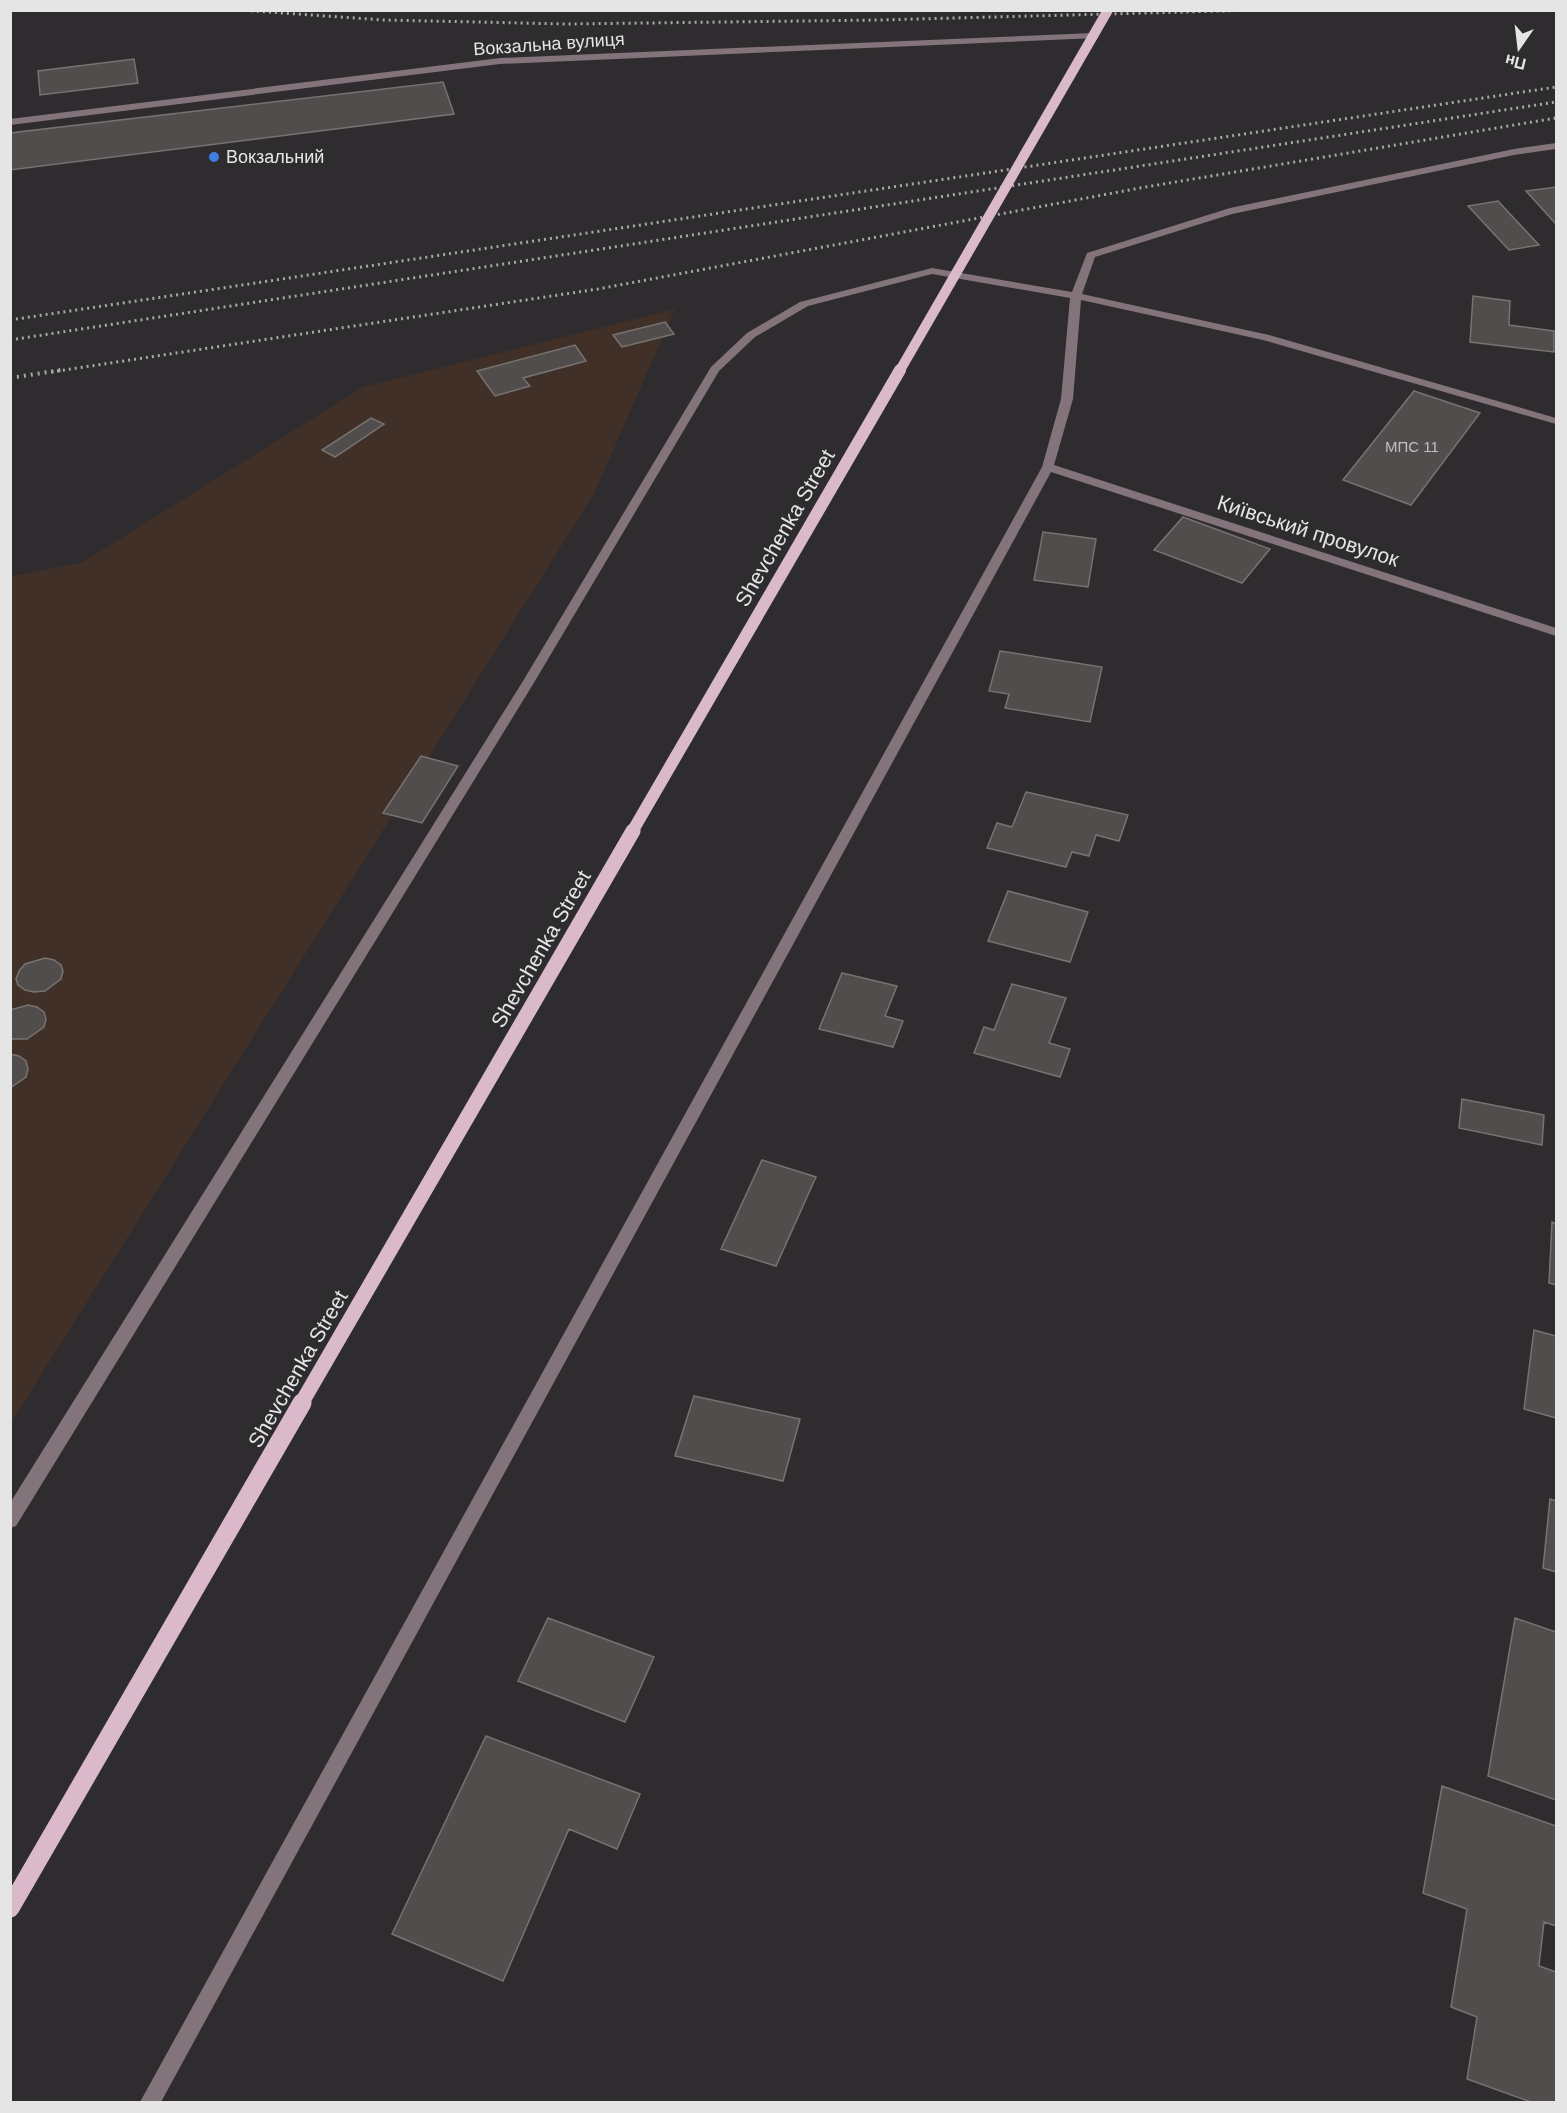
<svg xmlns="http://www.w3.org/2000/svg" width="1567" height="2113" viewBox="0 0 1567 2113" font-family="Arial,sans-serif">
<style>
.industrial{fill:#413027}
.building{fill:#504d4c;stroke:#767371;stroke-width:1.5}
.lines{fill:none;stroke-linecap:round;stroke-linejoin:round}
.minor{fill:#83737b;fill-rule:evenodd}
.rail-far1{stroke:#a9a8a9;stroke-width:3;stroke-dasharray:2 4;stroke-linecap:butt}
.rail{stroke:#a9a8a9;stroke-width:4;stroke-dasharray:2 5;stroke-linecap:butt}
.major-bridge-far3{stroke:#dab9ca;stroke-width:10}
.major-bridge-far2{stroke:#dab9ca;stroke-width:12}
.major-bridge-far1{stroke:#dab9ca;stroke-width:15}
.major-bridge{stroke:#dab9ca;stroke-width:19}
.shop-dot{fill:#3f7fe0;stroke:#2e2c2e;stroke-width:2}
.labels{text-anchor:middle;stroke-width:4.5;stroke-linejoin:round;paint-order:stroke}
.far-number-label{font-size:15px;fill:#c0bfc0}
.far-street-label{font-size:18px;fill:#e6e5e6;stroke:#2e2c2e}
.far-poi-label{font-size:18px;fill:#e6e5e6;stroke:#2e2c2e;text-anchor:start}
.street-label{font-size:21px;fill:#e6e5e6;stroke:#2e2c2e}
</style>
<rect width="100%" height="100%" fill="#2e2c2e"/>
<path class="industrial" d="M675,309L594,494L11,1423V576L81,563L363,387Z"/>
<path class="building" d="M134,59L138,83L40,95L38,71Z
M443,82L454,114L10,170V133Z
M1556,187V224L1526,191Z
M1498,201L1539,245L1509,250L1468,206Z
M1473,296L1510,301L1509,325L1554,331V352L1470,342Z
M665,322L674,334L622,347L613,335Z
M575,345L586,361L523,378L530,386L495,396L477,371Z
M1414,391L1480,413L1411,505L1343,480Z
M371,418L384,424L335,457L322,450Z
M1183,517L1270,549L1242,583L1154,550Z
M1043,532L1096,539L1088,587L1034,580Z
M1000,651L1102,667L1090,722L1005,708L1009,694L989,691Z
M421,756L458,766L422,823L383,813Z
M1026,792L1128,815L1119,841L1096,835L1089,856L1072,852L1066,867L987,848L997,823L1012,827Z
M1008,891L1088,912L1070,962L988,941Z
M45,958L54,960L61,965L63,971L61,979L45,991L34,992L25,990L18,985L16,979L19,971L25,964Z
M842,973L897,986L885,1016L903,1021L893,1047L819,1029Z
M1012,984L1066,998L1049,1043L1070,1049L1060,1077L974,1053L984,1027L994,1030Z
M28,1005L37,1007L44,1012L46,1019L44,1027L27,1039H10V1010Z
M10,1054L19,1056L26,1061L28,1069L26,1077L10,1088Z
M1462,1099L1544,1115L1542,1145L1459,1128Z
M762,1160L816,1177L776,1266L721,1249Z
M1552,1222L1556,1224V1285L1549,1283Z
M1534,1330L1556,1336V1418L1524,1409Z
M694,1396L800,1419L783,1481L675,1456Z
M1550,1499L1556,1501V1572L1543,1568Z
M548,1618L654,1657L625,1722L518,1681Z
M1515,1618L1556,1632V1800L1488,1776Z
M486,1736L640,1794L617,1849L569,1829L503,1981L392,1934Z
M1442,1786L1556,1826V1926L1544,1922L1539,1966L1556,1972V2102H1531L1467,2079L1477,2017L1451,2007L1467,1909L1423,1893Z"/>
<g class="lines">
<path class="minor" d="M1093,33L1098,36L1096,38L500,64L10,125V119L500,58Z
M1556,143V149L1514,155L1232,214L1095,257L1082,294L1269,335L1556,418V424L1263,340L1081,300L1073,399L1054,465L1556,628V636L1051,472L161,2102H140L1042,467L1061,399L1070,298L932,274L808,306L755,337L719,371L535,681L16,1526L10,1528V1503L523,681L711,367L747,333L800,302L932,268L1072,292L1087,253L1230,208L1514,149Z"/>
<path class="rail-far1" d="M239,10L384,20L567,24L879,20L1259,10
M10,320L1556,87
M10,340L1556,102
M51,372L598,289L1140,188L1556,118"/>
<path class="rail" d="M10,378L61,370"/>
<path class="major-bridge-far3" d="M899,372L1108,10"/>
<path class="major-bridge-far2" d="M632,832L900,370"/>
<path class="major-bridge-far1" d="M301,1404L633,831"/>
<path class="major-bridge" d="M10,1908L302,1403"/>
</g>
<circle class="shop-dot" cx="214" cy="157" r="6"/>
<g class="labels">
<g class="far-number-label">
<text x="1412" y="452">МПС 11</text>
</g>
<g class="far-street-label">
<text transform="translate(549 44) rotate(-4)" y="6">Вокзальна вулиця</text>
</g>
<g class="far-poi-label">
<text x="226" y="163">Вокзальний</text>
</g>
<g class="street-label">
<text transform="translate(785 528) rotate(-60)" y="7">Shevchenka Street</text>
<text transform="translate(1308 531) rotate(18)" y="7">Київський провулок</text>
<text transform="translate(541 949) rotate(-60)" y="7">Shevchenka Street</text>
<text transform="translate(298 1369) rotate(-60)" y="7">Shevchenka Street</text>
</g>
</g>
<rect width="1567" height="2113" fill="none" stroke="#e6e5e6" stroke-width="24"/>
<g transform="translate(1519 48) rotate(194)" stroke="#2e2c2e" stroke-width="4.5" paint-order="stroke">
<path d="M0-4.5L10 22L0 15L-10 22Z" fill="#e6e5e6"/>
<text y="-9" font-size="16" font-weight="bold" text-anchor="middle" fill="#e6e5e6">Пн</text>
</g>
</svg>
